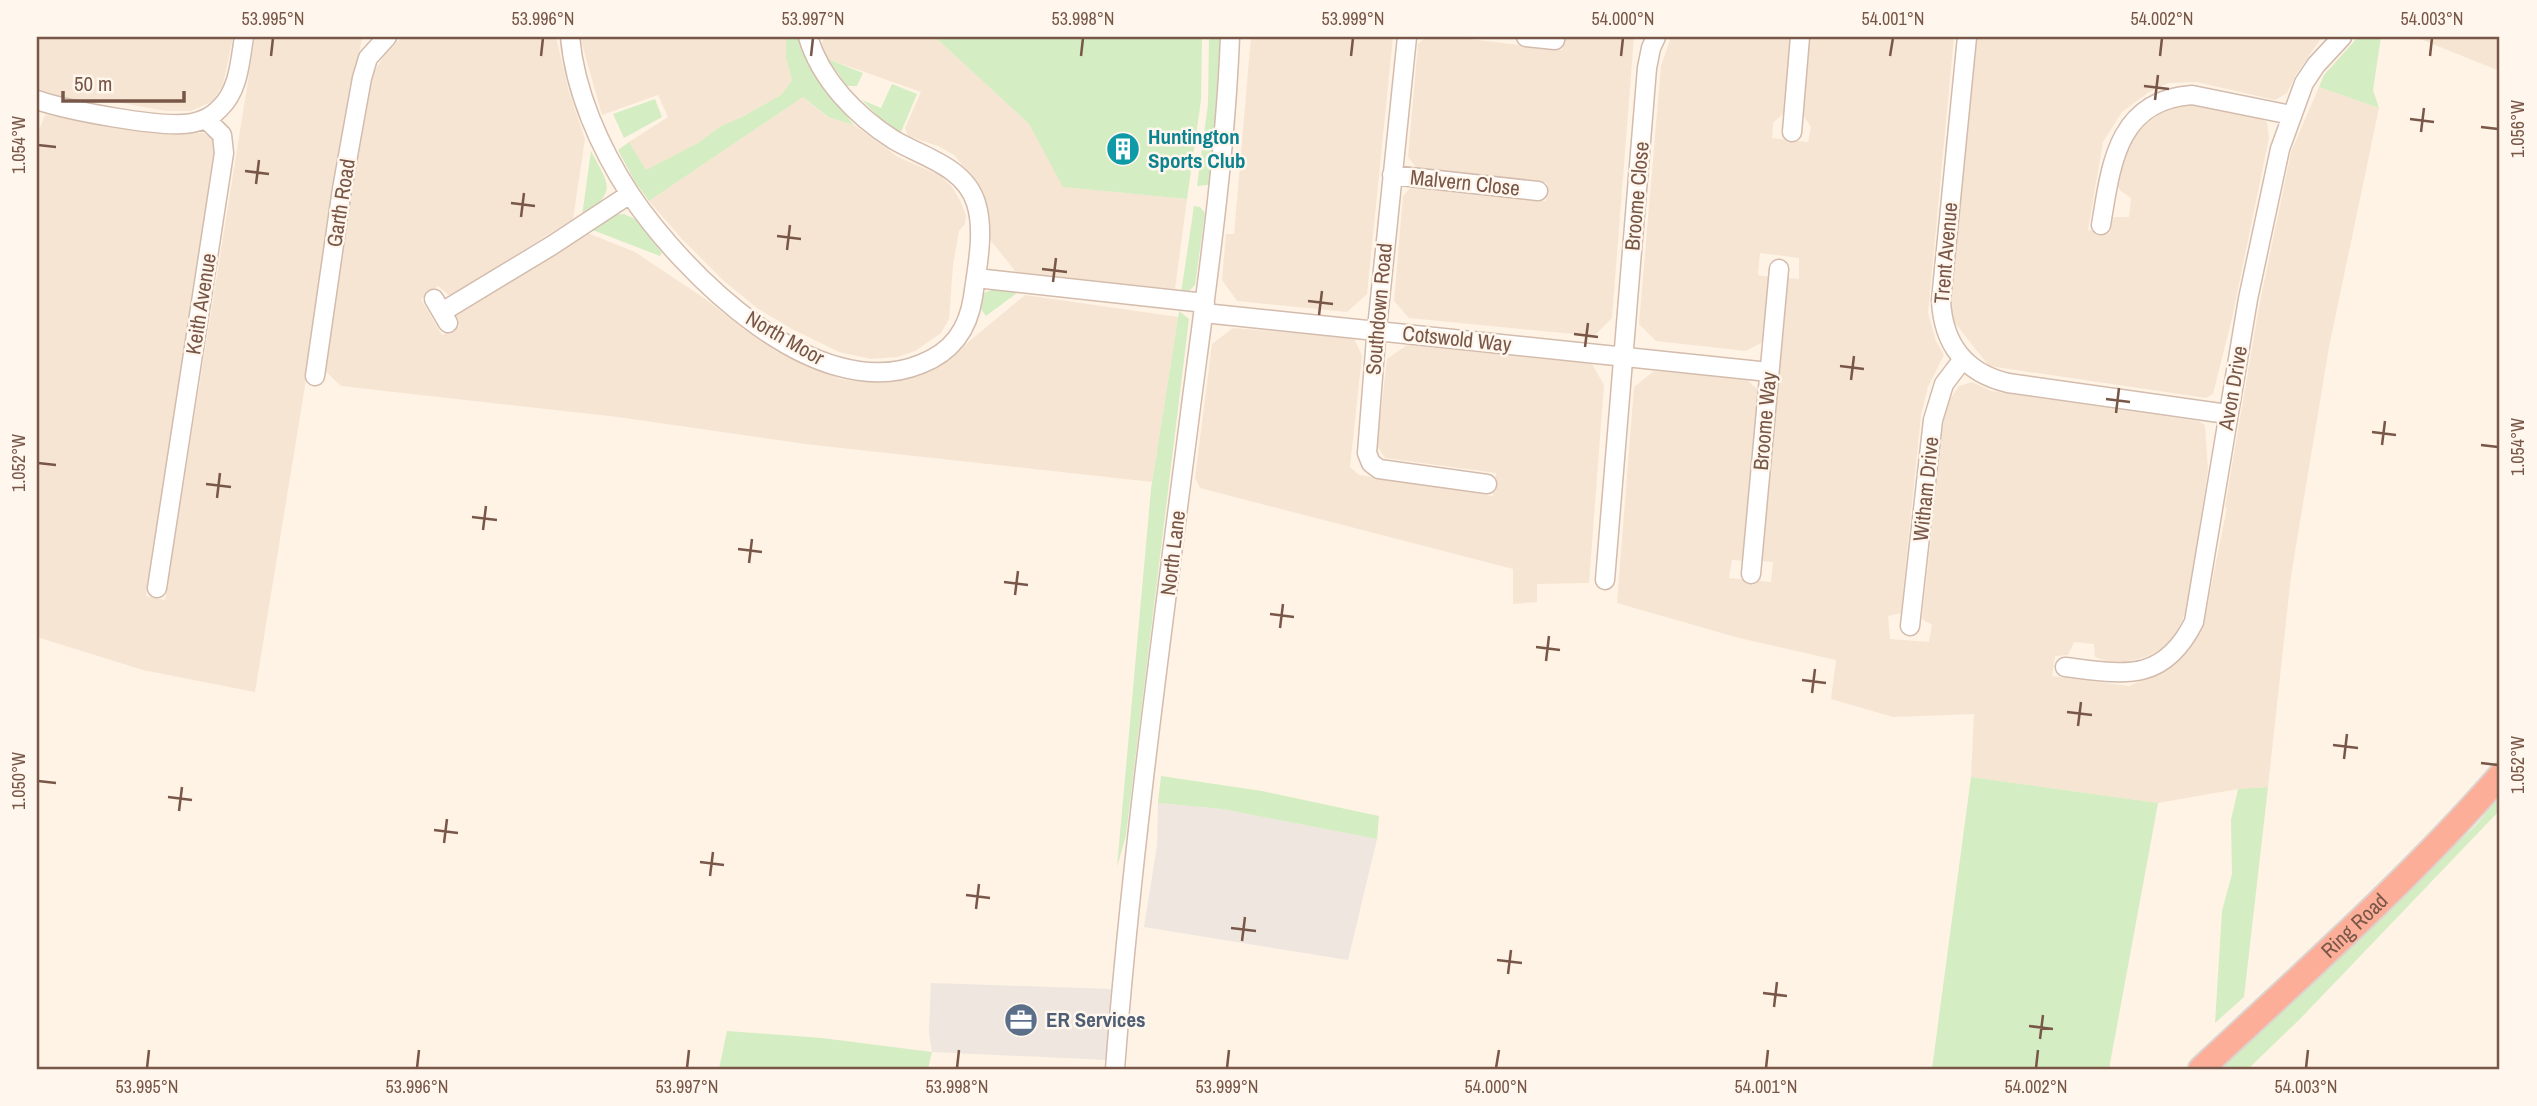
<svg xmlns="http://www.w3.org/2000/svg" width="2537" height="1106" viewBox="0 0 2537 1106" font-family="'Archivo Narrow',sans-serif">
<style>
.residential{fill:#f6e5d3}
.industrial{fill:#eee6df}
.green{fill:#d5edc2}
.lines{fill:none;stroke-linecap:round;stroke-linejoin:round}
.minor-casing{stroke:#d3bcad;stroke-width:21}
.highway-casing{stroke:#dcd3cf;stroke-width:28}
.minor{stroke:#fff;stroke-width:18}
.highway{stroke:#fcae98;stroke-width:24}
.ticks{fill:none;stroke:#795748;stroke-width:2.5}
.labels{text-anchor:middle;stroke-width:5;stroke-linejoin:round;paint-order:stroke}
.culture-label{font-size:21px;font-weight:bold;fill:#0d838f;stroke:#fff7ed;text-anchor:start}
.street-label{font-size:21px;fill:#795748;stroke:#fff7ed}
.service-label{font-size:21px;font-weight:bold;fill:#4e5e75;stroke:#fff7ed;text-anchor:start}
.neatline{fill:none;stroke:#795748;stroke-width:2.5}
.ticks-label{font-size:18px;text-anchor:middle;fill:#795748}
</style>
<rect width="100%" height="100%" fill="#fef3e5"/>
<path class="residential" d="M37,37H233L223,85L213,101L191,111H166L111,101H78L37,89Z
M255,37H362L255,692L143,670L37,637V135L45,115L149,129L203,133L216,141L146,596L165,600Z
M402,37H556L569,92L585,139L573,219L450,296L438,286L421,299L442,335L460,326L453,314L585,232L635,252L704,298L749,333L776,351L840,379L863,382H893L920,376L954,354L1025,295L1178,317L1152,482L805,444L618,417L341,386L321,367L343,233L373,73L384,56Z
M580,37H786V58L792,80L781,95L742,117L721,126L698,143L646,171L629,142L668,117L658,95L602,115Z
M825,37H935L1029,124L1064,187L1187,199L1175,289L1016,272L991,241L983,194L973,178L954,155L938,146L908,136L905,128L921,92L828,59L820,46Z
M1251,37H1393L1367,294L1347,312L1237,301L1222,280L1226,234H1234Z
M1426,37H1452L1562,50L1564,37H1634L1612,318L1594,336L1409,318L1394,301L1403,196L1411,187L1546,201L1547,183L1417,168L1408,157L1418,44Z
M1671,37H1790L1785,112L1773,123L1772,138L1808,142L1811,127L1803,115L1809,37H1954L1928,313L1936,341L1944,355L1928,387L1921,415L1901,613L1888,616L1890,639L1929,642L1932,625L1922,619L1944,418L1950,399L1959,386L1972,382L1991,391L2198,421L2205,425L2208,470L2187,608L2179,628L2167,646L2148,656L2127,662L2105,661L2095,657L2094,644L2074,642L2068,655L2055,656L2052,676L2129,686L2166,670L2189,650L2203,627L2227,508L2225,507L2258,312L2291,152L2319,87L2379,108L2329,347L2291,576L2268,787L2238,789L2158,803L1971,777L1974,714L1893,717L1831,699L1836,660L1739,638L1617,603L1634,387L1654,371L1746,379L1758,390L1744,561L1732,560L1729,578L1771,582L1773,562L1762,561L1787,278L1799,279V258L1760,253L1758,275L1770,277L1763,342L1746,351L1656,341L1639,324L1661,66Z
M1975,37H2322L2295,76L2287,93L2275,100L2196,82L2169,83L2149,92L2122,112L2103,142L2088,230L2110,233L2113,217H2129L2131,198L2121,191L2117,185L2124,151L2146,118L2163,108L2192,103L2257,118L2267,122L2269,138L2232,318L2213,394L2206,398L1989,366L1951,318L1950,304Z
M2415,37H2500V71Z
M803,97L827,117L854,125L898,157L941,176L952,187L961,202L966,216L965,224L959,231L953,265L949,319L941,333L915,351L898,357L871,359L839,352L792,329L757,308L724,281L682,239L649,201Z
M1233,328L1354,338L1362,356L1350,467L1359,475L1493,496L1496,473L1385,458L1377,445L1387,359L1407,345L1592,364L1604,385L1589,583L1537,584V602L1513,604V569L1200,488L1195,478L1212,344Z"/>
<path class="industrial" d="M1158,803L1222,809L1377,839L1348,960L1144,927L1157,846Z
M931,983L1111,989L1109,1060L932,1052L929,1032Z"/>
<path class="green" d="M786,37H800C809,70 832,99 854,125L828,117L803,97L649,201L635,182L618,150L629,142L646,170L698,143L721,126L742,117L781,95L792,80L786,58Z
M935,37H1202L1201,100L1187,199L1063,187L1029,124Z
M1209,37H1220L1211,180L1208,185L1197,186L1208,104Z
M2358,37H2381L2373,90L2379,108L2319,87L2324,75Z
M828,59L863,73L857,86H847Z
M892,84L917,94L901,132L882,120L862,100L881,108Z
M655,99L662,117L624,138L613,114Z
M591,151C609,186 618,190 582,216Z
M1194,206L1200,207L1205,213L1195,285L1189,291L1181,293Z
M624,214L635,219L662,253L660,256L590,229L612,215Z
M994,289L1021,290L986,316L977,303L984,293Z
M1179,311L1189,319L1126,835L1117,867L1151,489Z
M1161,776L1262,791L1379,816L1377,839L1222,809L1158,803Z
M1971,777L2158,803L2109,1069H1932Z
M2268,787L2244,997L2215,1023L2222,911L2232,874L2231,820L2238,789Z
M2500,796V810L2299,1020L2248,1069H2221L2476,825Z
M727,1031L822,1038L932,1052L928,1069H719Z"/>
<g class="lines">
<g class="minor-casing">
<path id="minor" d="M570,37C575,92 600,148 630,194C683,273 816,407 921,364C952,352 968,330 973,297C977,268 985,231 976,203C965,167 923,157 894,140C856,116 821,80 808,37
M1407,37L1376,338L1367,453L1371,463L1379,469L1487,484
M1526,37L1555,40
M1967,37L1941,300C1943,344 1965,373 2008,383L2227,414
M37,100C66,110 163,129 192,123C203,121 213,116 220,108C239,90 240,61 244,37
M1792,132L1800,37
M1392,175L1538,191
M2101,225C2111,165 2117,100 2192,95L2291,115
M976,278L1205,303
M434,299L448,323
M442,312L551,246L630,194
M1204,313L1769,372
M315,376L342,189L362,78L368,58L387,37
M1751,574L1779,269
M1605,580L1647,68L1651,48L1656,37
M157,588L224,153L222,135L206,119
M1910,626L1933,420L1944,384L1963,359
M2065,667C2123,674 2163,684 2194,622L2248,299L2280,149L2304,83L2316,65L2342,37
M1115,1069C1132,847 1163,626 1191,406C1207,283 1225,161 1230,37"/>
</g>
<g class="highway-casing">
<g id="highway">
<path id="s1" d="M2201,1069C2303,974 2408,881 2500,776"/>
</g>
</g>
<use href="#minor" class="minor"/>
<use href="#highway" class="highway"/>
</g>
<path class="ticks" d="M271,56L273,38M541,56L543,38M811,56L813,38M1081,56L1083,38M1351,56L1353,38M1621,56L1623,38M1890,56L1893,38M2160,56L2162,38M2430,56L2432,38M2144,86L2169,89M2155,100L2158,75M2410,119L2434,122M2481,127L2498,129M2421,132L2424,108M38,145L56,147M245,171L269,174M256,184L259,160M511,203L535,206M521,217L524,193M777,236L801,239M787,250L790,225M1042,269L1067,272M1053,282L1056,258M1308,301L1333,304M1319,315L1322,291M1574,334L1598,337M1585,347L1588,323M1840,366L1864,369M1851,380L1854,356M2106,399L2130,402M2116,413L2119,388M2372,432L2396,435M2382,445L2385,421M2481,445L2498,447M38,463L56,465M206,484L231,487M217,498L220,473M472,517L497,520M483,530L486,506M738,549L762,552M749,563L752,539M1004,582L1028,585M1015,595L1018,571M1270,614L1294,617M1280,628L1283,604M1536,647L1560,650M1546,661L1549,636M1802,680L1826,683M1812,693L1815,669M2067,712L2092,715M2078,726L2081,702M2333,745L2358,748M2344,759L2347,734M2481,763L2498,765M38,781L56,783M168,797L192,800M179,811L182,787M434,830L458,833M444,843L447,819M700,862L724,865M710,876L713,852M966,895L990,898M976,909L979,884M1231,928L1256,931M1242,941L1245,917M1497,960L1522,963M1508,974L1511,950M1763,993L1787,996M1774,1007L1777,982M2029,1026L2053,1029M2040,1039L2043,1015M147,1068L149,1050M417,1068L419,1050M687,1068L689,1050M957,1068L959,1050M1227,1068L1229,1050M1496,1068L1499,1050M1766,1068L1768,1050M2036,1068L2038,1050M2306,1068L2308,1050"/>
<defs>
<g id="building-disc" transform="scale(1.75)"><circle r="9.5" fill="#0f9aa8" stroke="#fff7ed"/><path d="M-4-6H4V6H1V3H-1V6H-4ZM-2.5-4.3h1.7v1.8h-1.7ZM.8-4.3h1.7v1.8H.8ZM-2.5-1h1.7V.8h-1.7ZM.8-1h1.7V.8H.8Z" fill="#fff"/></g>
<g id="office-disc" transform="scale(1.75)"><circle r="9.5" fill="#5c6f8a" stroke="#fff7ed"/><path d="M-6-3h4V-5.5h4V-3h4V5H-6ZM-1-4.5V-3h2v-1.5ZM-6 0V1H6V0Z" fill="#fff"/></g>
</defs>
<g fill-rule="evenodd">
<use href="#building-disc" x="1123" y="149"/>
<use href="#office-disc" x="1021" y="1020"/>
</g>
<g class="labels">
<g class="culture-label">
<text x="1148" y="144">Huntington<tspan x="1148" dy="24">Sports Club</tspan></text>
</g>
<g class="street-label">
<text transform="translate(1465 183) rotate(6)" y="7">Malvern Close</text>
<text transform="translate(1637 196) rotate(-85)" y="7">Broome Close</text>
<text transform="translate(341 203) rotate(-81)" y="7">Garth Road</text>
<text transform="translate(1946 253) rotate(-85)" y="7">Trent Avenue</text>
<text transform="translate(201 304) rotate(-81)" y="7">Keith Avenue</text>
<text transform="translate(1379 309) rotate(-85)" y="7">Southdown Road</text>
<text transform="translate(785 338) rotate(30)" y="7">North Moor</text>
<text transform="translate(1457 339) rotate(6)" y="7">Cotswold Way</text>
<text transform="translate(2233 388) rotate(-80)" y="7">Avon Drive</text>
<text transform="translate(1765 421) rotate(-85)" y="7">Broome Way</text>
<text transform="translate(1926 489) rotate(-84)" y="7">Witham Drive</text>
<text transform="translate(1173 553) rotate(-83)" y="7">North Lane</text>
<text dy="7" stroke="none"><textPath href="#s1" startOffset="210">Ring Road</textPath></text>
</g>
<g class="service-label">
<text x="1046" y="1027">ER Services</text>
</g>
</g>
<rect width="2537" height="1106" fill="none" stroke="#fff7ed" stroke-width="77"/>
<path d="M63 91v10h121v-10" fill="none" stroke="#795748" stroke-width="3.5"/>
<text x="74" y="91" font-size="21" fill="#795748" stroke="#fff7ed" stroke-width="5" paint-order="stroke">50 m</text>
<rect x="38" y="38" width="2460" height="1030" class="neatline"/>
<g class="ticks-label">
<text x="273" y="25">53.995°N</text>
<text x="543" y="25">53.996°N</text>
<text x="813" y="25">53.997°N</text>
<text x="1083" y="25">53.998°N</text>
<text x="1353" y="25">53.999°N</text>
<text x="1623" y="25">54.000°N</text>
<text x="1893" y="25">54.001°N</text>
<text x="2162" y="25">54.002°N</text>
<text x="2432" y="25">54.003°N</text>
<text transform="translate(2518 129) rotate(-90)" y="6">1.056°W</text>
<text transform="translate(19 145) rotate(-90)" y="6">1.054°W</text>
<text transform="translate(2518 447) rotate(-90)" y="6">1.054°W</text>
<text transform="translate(19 463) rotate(-90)" y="6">1.052°W</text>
<text transform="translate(2518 765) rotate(-90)" y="6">1.052°W</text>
<text transform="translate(19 781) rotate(-90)" y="6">1.050°W</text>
<text x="147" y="1093">53.995°N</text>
<text x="417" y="1093">53.996°N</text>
<text x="687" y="1093">53.997°N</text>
<text x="957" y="1093">53.998°N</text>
<text x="1227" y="1093">53.999°N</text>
<text x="1496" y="1093">54.000°N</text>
<text x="1766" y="1093">54.001°N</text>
<text x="2036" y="1093">54.002°N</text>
<text x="2306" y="1093">54.003°N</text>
</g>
</svg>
